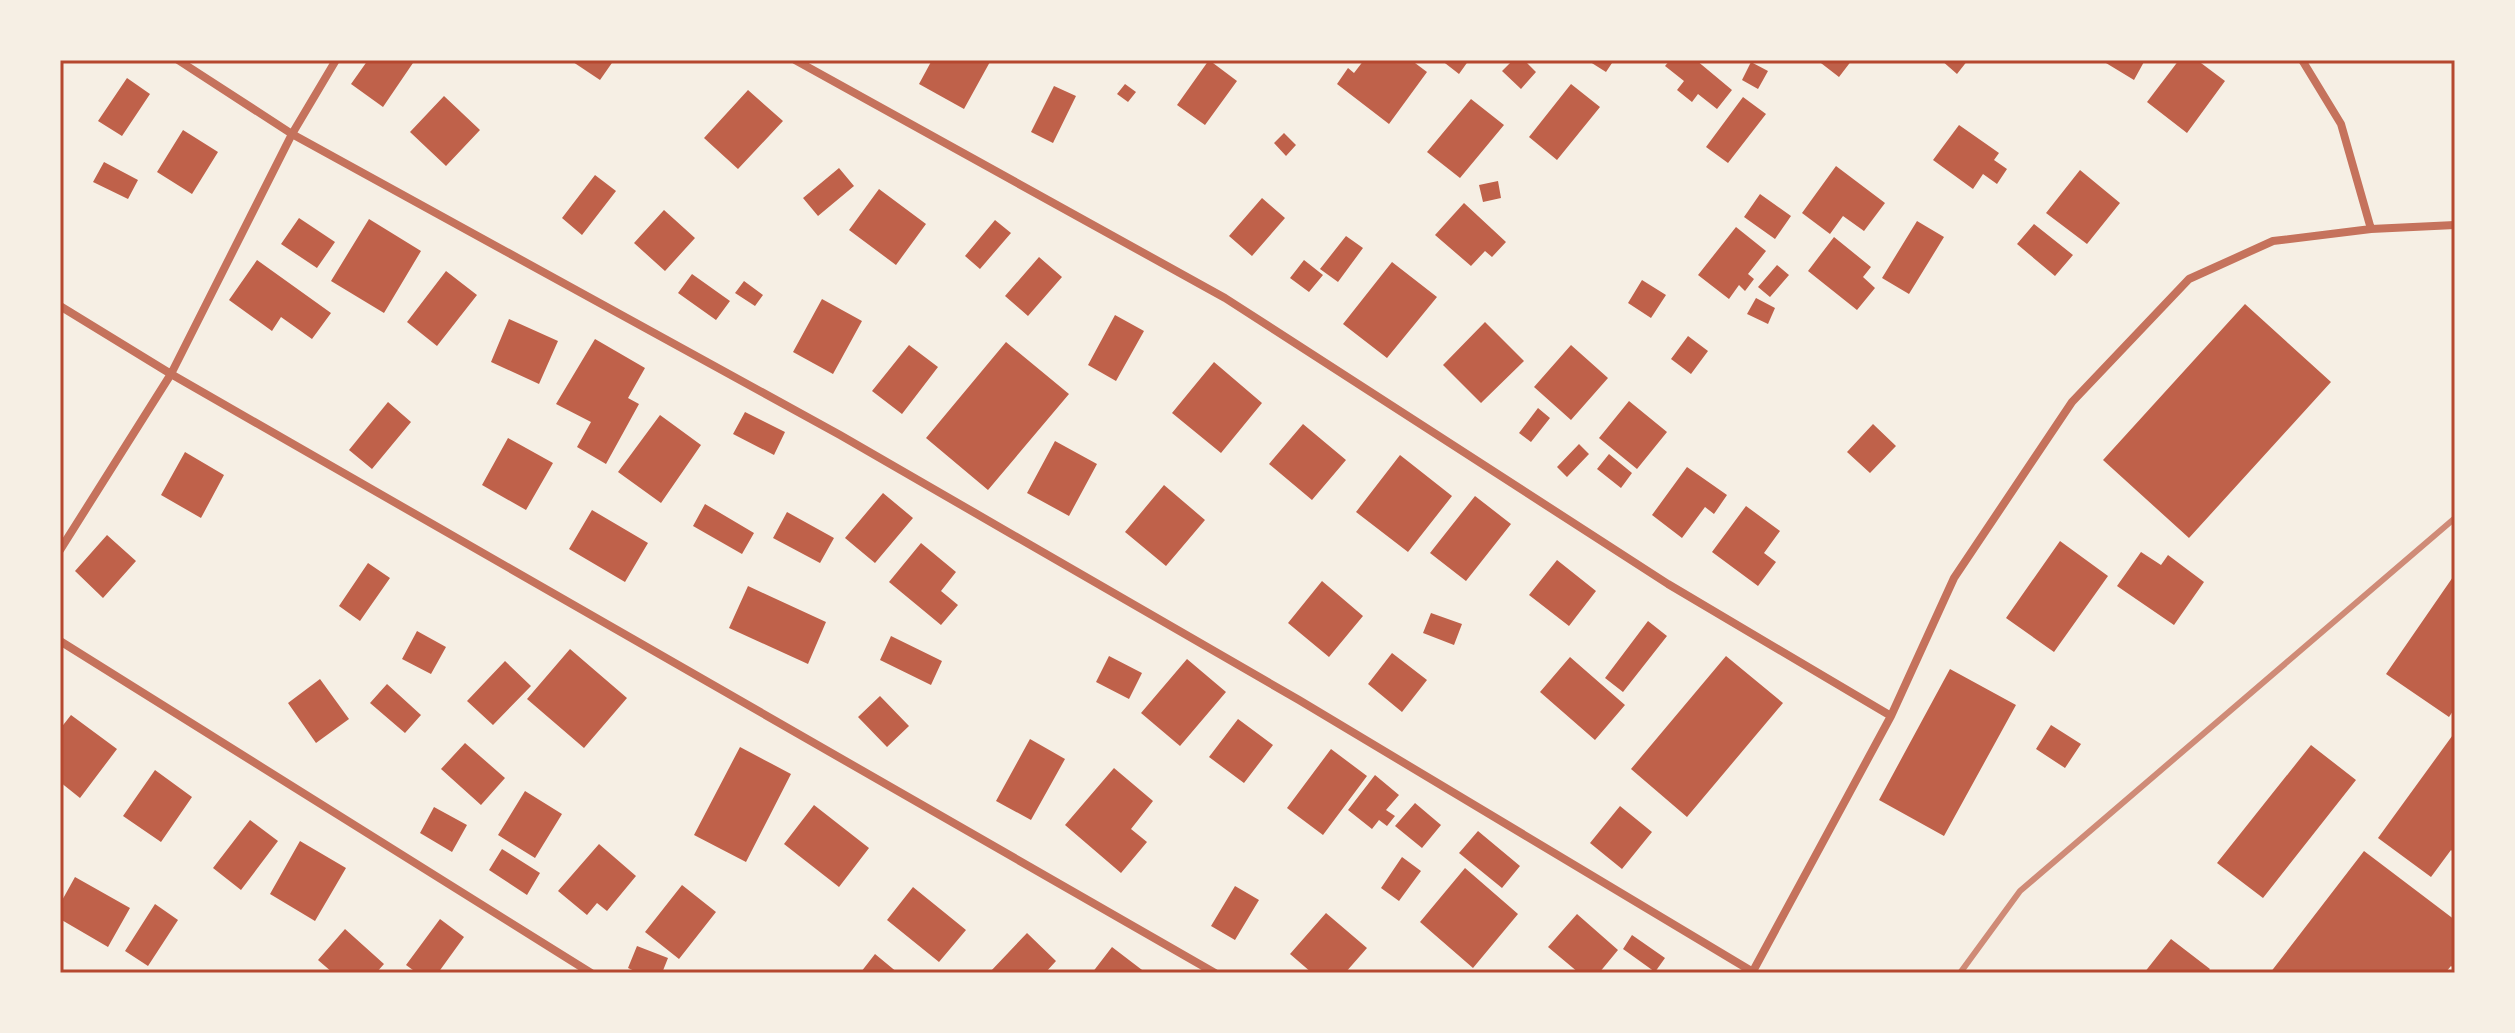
<svg xmlns="http://www.w3.org/2000/svg" width="2515" height="1033" viewBox="0 0 2515 1033" font-family="'Open Sans',sans-serif">
<style>
.building{fill:#bf614a}
.lines{fill:none;stroke-linecap:round;stroke-linejoin:round}
.minor{stroke:#c5725c;stroke-width:8}
.rail{stroke:#cf8b77;stroke-width:6}
.neatline{fill:none;stroke:#b5482f;stroke-width:3}
</style>
<rect width="100%" height="100%" fill="#f6efe4"/>
<path class="building" d="M368,60H415L383,107L351,84Z
M570,60H614L600,80Z
M932,60H991L964,109L919,84Z
M1209,60L1237,81L1205,125L1177,105Z
M1364,60H1411L1427,72L1389,124L1337,84L1348,68L1354,73Z
M1441,60H1469L1459,74Z
M1513,60H1524L1536,72L1521,89L1502,71Z
M1587,60H1614L1606,72Z
M1670,60H1696L1732,90L1717,109L1698,94L1692,102L1677,90L1684,81L1665,66Z
M1817,60H1852L1839,77Z
M1941,60H1968L1957,74Z
M2101,60H2145L2134,80Z
M2179,60H2197L2225,81L2187,133L2147,102Z
M1751,62L1768,71L1758,89L1742,80Z
M127,78L150,94L122,136L98,121Z
M1125,84L1136,92L1128,102L1117,94Z
M1571,84L1600,107L1557,160L1529,137Z
M1054,86L1076,96L1053,143L1031,132Z
M748,90L783,121L738,169L704,138Z
M444,96L480,130L446,166L410,132Z
M1743,97L1766,114L1728,163L1706,147Z
M1471,99L1504,125L1460,178L1427,152Z
M1959,125L1999,153L1994,160L2007,169L1997,184L1983,174L1973,189L1933,160Z
M183,130L218,152L192,194L157,172Z
M1284,133L1296,145L1286,156L1274,143Z
M104,162L138,180L128,199L93,182Z
M1836,166L1885,203L1864,231L1843,216L1830,234L1802,213Z
M839,168L854,186L818,216L803,198Z
M2080,170L2120,203L2087,244L2046,213Z
M595,175L616,191L582,235L562,218Z
M1498,181L1501,198L1483,202L1479,185Z
M879,189L926,224L896,265L849,230Z
M1760,194L1791,216L1775,239L1744,217Z
M1262,198L1285,218L1252,256L1229,236Z
M1464,203L1506,242L1492,257L1485,251L1471,266L1435,235Z
M664,210L695,238L665,271L634,243Z
M299,218L335,242L317,268L281,244Z
M369,219L421,251L384,313L331,281Z
M995,220L1011,233L980,269L965,256Z
M1917,221L1944,237L1909,294L1882,278Z
M2034,224L2073,255L2055,276L2017,244Z
M1736,227L1766,251L1748,274L1754,279L1745,291L1739,285L1729,299L1698,275Z
M1346,236L1363,248L1338,282L1320,269Z
M1834,237L1871,267L1863,277L1875,288L1857,310L1808,271Z
M1039,257L1062,277L1028,316L1005,296Z
M257,260L331,313L312,339L281,317L272,331L229,300Z
M1304,260L1323,275L1309,292L1290,278Z
M1392,262L1437,297L1387,358L1343,324Z
M1777,265L1789,275L1770,297L1758,287Z
M446,271L477,295L437,346L407,322Z
M692,274L730,301L716,320L678,293Z
M1642,280L1666,295L1651,318L1628,303Z
M744,281L763,295L755,306L735,293Z
M1756,298L1775,308L1768,324L1747,314Z
M822,299L862,321L833,374L793,352Z
M2245,304L2331,382L2189,538L2103,460Z
M1115,315L1144,331L1116,381L1088,365Z
M509,319L558,341L539,384L491,362Z
M1485,322L1524,361L1481,403L1443,365Z
M1688,336L1708,351L1691,374L1671,359Z
M595,339L645,368L628,398L639,404L606,464L577,447L591,422L556,404Z
M1006,342L1069,394L988,490L926,438Z
M909,345L938,367L902,414L872,391Z
M1571,345L1608,378L1571,420L1534,387Z
M1214,362L1262,403L1221,453L1172,413Z
M1629,401L1667,432L1637,469L1599,438Z
M388,402L411,422L372,469L349,450Z
M1538,408L1550,418L1531,442L1519,433Z
M745,412L785,432L774,455L733,434Z
M660,415L701,445L661,503L618,472Z
M1303,424L1346,460L1312,500L1269,464Z
M1873,424L1896,446L1870,473L1847,452Z
M508,438L553,463L526,510L482,485Z
M1055,441L1097,464L1069,516L1027,493Z
M1579,444L1589,454L1567,477L1557,467Z
M185,452L224,475L201,518L161,495Z
M1609,454L1632,473L1621,488L1597,469Z
M1400,455L1452,496L1408,552L1356,512Z
M1687,467L1727,495L1714,514L1705,507L1682,538L1652,515Z
M1164,485L1205,520L1166,566L1125,532Z
M883,493L913,518L875,563L845,538Z
M1475,496L1511,524L1466,581L1430,553Z
M705,504L754,533L742,554L693,526Z
M1746,506L1780,531L1764,553L1776,562L1758,586L1712,552Z
M592,510L648,543L625,582L569,549Z
M787,512L834,538L820,563L773,538Z
M107,535L136,561L103,598L75,571Z
M2060,541L2108,576L2054,652L2006,618Z
M921,543L956,572L941,591L958,605L941,625L889,582Z
M2141,552L2161,565L2168,555L2204,582L2174,625L2117,586Z
M1557,560L1596,591L1569,626L1529,595Z
M368,563L390,578L360,621L339,606Z
M2455,574V708L2449,717L2386,674Z
M1322,581L1363,616L1329,657L1288,623Z
M748,586L826,622L808,664L729,628Z
M1431,613L1462,624L1454,645L1423,633Z
M1648,621L1667,636L1623,692L1605,678Z
M417,631L446,647L431,674L402,659Z
M891,636L942,661L931,685L880,660Z
M570,649L627,698L584,748L527,699Z
M1392,653L1427,680L1402,712L1368,684Z
M1109,656L1142,673L1129,699L1096,682Z
M1726,656L1783,703L1687,817L1631,769Z
M1570,657L1625,705L1595,740L1540,692Z
M1187,659L1226,692L1180,746L1141,713Z
M505,661L531,686L493,725L467,701Z
M1950,669L2016,705L1944,836L1879,800Z
M320,679L349,719L316,743L288,703Z
M387,684L421,715L405,733L370,703Z
M880,696L909,726L887,747L858,717Z
M71,715L117,749L80,798L60,782V729Z
M1238,719L1273,745L1244,783L1209,757Z
M2051,725L2081,744L2065,768L2036,749Z
M2455,732V853L2451,850L2431,877L2378,838Z
M1030,739L1065,759L1031,820L996,801Z
M465,743L505,778L481,805L441,769Z
M2311,745L2356,780L2263,898L2217,863Z
M740,747L791,774L746,862L694,835Z
M1331,749L1367,776L1323,835L1287,808Z
M1114,768L1153,801L1131,829L1147,842L1121,873L1065,825Z
M155,770L192,797L161,842L123,816Z
M1375,775L1399,795L1386,810L1395,816L1387,826L1379,820L1372,829L1348,810Z
M525,791L562,814L535,858L498,835Z
M1415,803L1441,825L1422,848L1395,826Z
M814,805L869,848L839,887L784,844Z
M1620,806L1652,832L1622,869L1590,843Z
M434,807L467,825L452,852L420,833Z
M250,820L278,841L241,890L213,868Z
M1478,831L1520,866L1502,888L1459,853Z
M300,841L346,868L315,921L270,894Z
M599,844L636,876L607,911L597,903L587,915L558,891Z
M502,849L540,873L527,895L489,870Z
M2364,851L2455,920V969L2451,966L2445,973H2270Z
M1402,857L1421,871L1399,901L1381,888Z
M1465,868L1518,914L1473,968L1420,922Z
M75,877L130,908L108,947L60,919V904Z
M682,885L716,912L679,959L645,932Z
M1235,886L1259,900L1235,940L1211,926Z
M913,887L966,930L939,962L887,920Z
M155,904L178,920L148,966L125,951Z
M1326,913L1367,948L1345,973H1312L1290,954Z
M1577,914L1618,950L1599,973H1579L1548,947Z
M440,919L464,937L438,973H417L406,965Z
M345,929L384,964L376,973H333L318,960Z
M1027,933L1056,961L1045,973H989Z
M1632,935L1665,958L1655,972L1623,949Z
M2171,939L2210,969L2207,973H2144Z
M637,946L668,958L662,973H639L628,968Z
M1112,947L1146,973H1092Z
M875,954L898,973L861,972Z"/>
<g class="lines">
<path class="minor" d="M178,60L292,134L840,435L1299,700L1753,972
M795,60L1225,298L1668,584L1891,716
M2302,60L2341,124L2371,229
M60,306L171,374L1215,973
M60,550L171,374L292,134L336,60
M60,641L591,973
M1752,973L1891,716L1954,578L2072,402L2189,279L2273,241L2371,229L2455,225"/>
<path class="rail" d="M1960,973L2020,891L2455,518"/>
</g>
<rect width="2515" height="1033" fill="none" stroke="#f6efe4" stroke-width="124"/>
<rect x="62" y="62" width="2391" height="909" class="neatline"/>
</svg>
